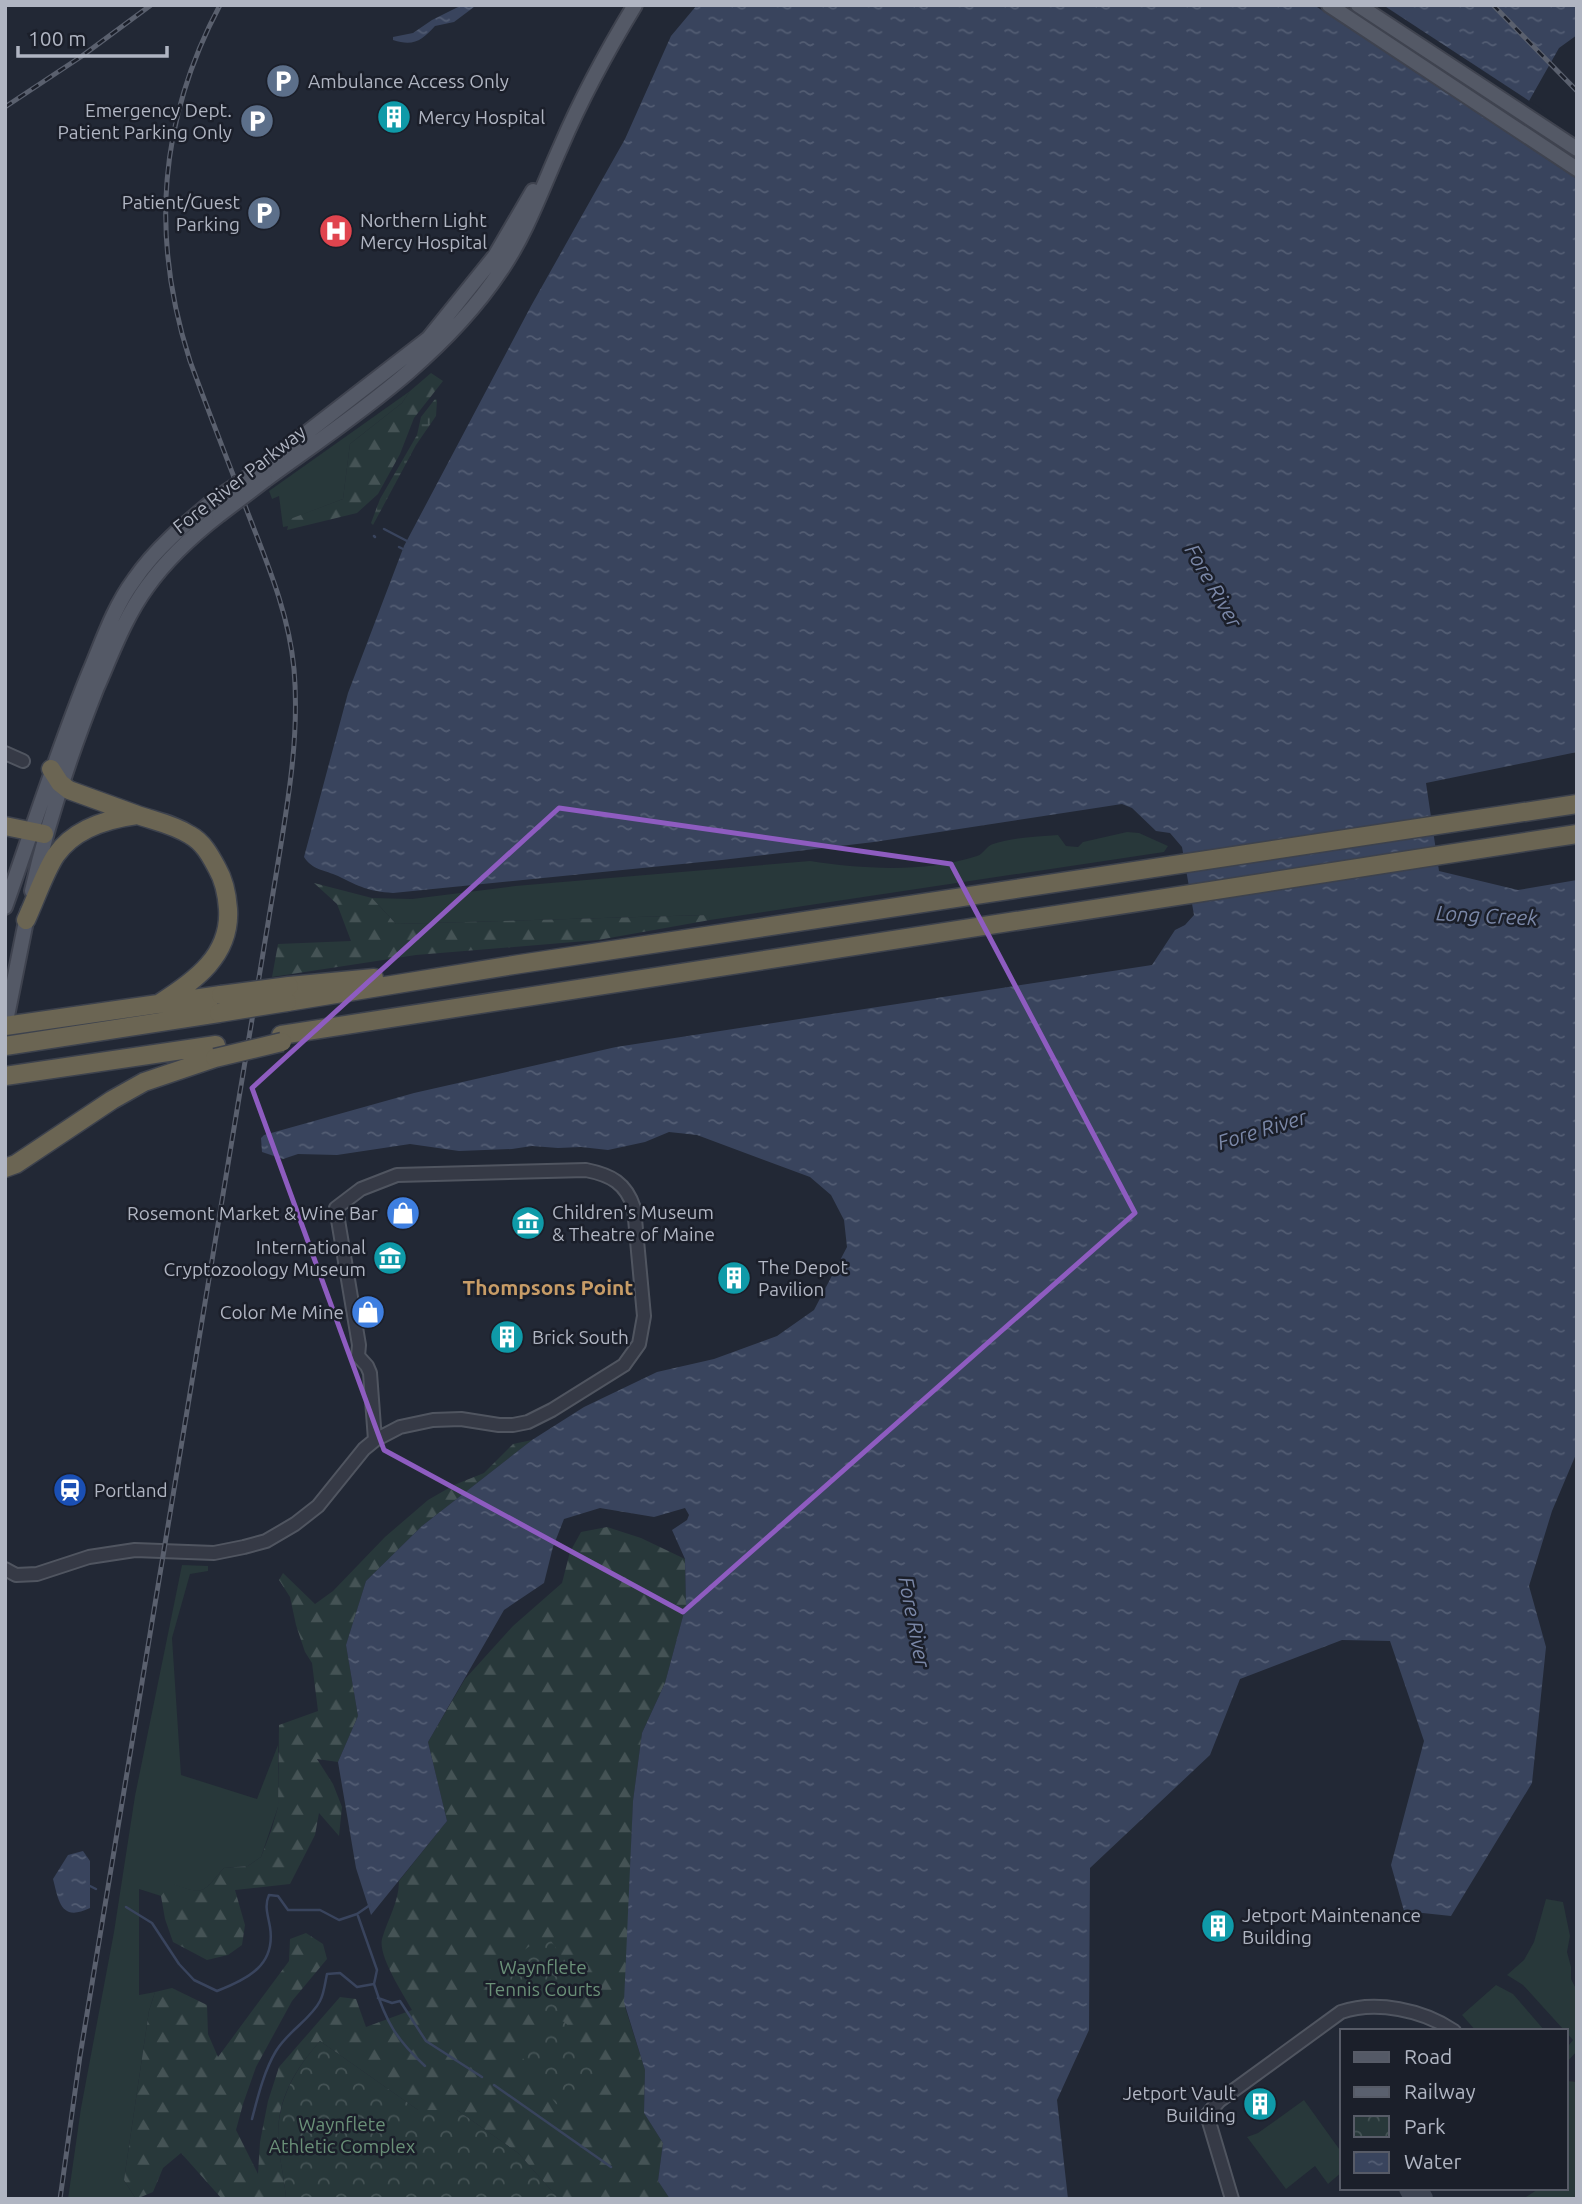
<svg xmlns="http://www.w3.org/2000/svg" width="1582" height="2204" viewBox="0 0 1582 2204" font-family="Ubuntu,sans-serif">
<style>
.grass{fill:#28383a}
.forest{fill:url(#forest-firs)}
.wetland{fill:url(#wetland-marsh)}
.park{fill:url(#park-crowns)}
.water{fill:url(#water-ripples)}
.pier{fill:#222835}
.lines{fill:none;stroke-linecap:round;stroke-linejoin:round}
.stream{stroke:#39445d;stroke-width:2.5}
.taxiway{stroke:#3e4452;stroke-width:26}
.minor-casing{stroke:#505560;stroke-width:16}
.major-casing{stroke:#3f434f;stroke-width:18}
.highway-casing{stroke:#3d424d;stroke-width:21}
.minor{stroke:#363a46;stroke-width:12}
.major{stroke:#545966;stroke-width:14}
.highway{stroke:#6b6553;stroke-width:18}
.rail-casing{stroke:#5a606e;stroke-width:5}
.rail{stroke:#1b1f2a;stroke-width:2.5;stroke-dasharray:8;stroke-linecap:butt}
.major-bridge-casing{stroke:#3f434f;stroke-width:18;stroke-linecap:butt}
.highway-bridge-casing{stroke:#3d424d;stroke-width:21;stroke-linecap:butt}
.major-bridge{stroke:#545966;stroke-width:14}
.highway-bridge{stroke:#6b6553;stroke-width:18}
.marked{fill:none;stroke:#8e5cc0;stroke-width:5;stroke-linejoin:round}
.labels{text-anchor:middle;stroke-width:5;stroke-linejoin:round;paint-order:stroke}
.poi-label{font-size:19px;fill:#b0b5c2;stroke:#1b1f2a;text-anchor:start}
.street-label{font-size:19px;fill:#b0b5c2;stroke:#1b1f2a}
.park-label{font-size:19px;fill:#6a9078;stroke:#1b1f2a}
.water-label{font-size:21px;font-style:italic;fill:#7b88a8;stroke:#1b1f2a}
.neighbourhood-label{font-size:21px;font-weight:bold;fill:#c79c67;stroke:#1b1f2a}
</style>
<defs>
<pattern id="forest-firs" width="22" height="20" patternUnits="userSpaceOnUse" patternTransform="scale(1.75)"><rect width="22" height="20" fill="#28383a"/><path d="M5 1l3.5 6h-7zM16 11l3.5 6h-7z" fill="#455355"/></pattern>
<pattern id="wetland-marsh" width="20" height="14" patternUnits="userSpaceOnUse" patternTransform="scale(1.75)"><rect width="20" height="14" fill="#28383a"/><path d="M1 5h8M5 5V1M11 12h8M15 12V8" fill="none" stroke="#455355"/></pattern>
<pattern id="park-crowns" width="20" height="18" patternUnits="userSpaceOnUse" patternTransform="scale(1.75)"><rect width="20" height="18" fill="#28383a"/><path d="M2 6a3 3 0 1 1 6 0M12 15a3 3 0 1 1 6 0" fill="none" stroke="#455355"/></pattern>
<pattern id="water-ripples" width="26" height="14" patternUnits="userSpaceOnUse" patternTransform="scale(1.75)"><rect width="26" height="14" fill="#39445d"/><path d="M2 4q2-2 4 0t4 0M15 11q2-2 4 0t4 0" fill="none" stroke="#535d73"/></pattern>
</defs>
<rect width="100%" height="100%" fill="#222835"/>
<path class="grass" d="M410,391L402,403L350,444L343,499L291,519L289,526L283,527L279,496L272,499L269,491Z
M1127,832L1139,833L1168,846L1164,852L710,920L708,915L396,924L372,898L412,899L515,886L810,861C863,869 924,873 977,856C984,854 986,846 993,844C1013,837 1037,837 1058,835L1066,846L1078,847L1083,842Z
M182,1565L208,1566V1571L190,1574L172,1638L181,1775L257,1799L278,1745V1807L261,1857L248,1866L224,1868C202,1893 205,1896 172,1884L161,1896L139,1889V1995L155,1992L149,2011L124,2180L136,2199H68L81,2108L114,1932L135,1796Z
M1546,1899L1563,1902L1570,1936L1567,1952L1571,1967V1979L1577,1991V2051L1566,2063V2049L1573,2040L1523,1985L1507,1975L1524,1960L1534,1942Z
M1496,1985L1513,1994L1545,2031H1476L1462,2015Z
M1568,2081L1577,2082V2199H1523L1540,2188H1566V2085Z
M1304,2100L1342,2153V2172L1328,2184L1315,2166L1286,2189L1247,2137L1258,2133Z"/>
<path class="forest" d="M431,373L443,381L414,418L400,454L378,494L357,513L287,530L290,519L343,499L350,444L402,403L410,391Z
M314,883L372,898L396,924L709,915L710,920L598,940L416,955L272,977L278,944L351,941L337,904Z
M532,1440L422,1526L366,1581L346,1645L358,1716L338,1762L317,1759L333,1784L342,1807L339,1836L319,1813L315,1835L290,1884L235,1890L245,1925L242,1945L228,1955L207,1960L173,1942L165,1919L161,1896L171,1883C205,1896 202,1893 224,1868L248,1866L261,1857L271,1831L278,1807L279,1725L318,1711L312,1663L305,1652L296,1625L290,1597L279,1580L283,1573L315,1604L333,1591L385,1537L428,1500L454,1485L484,1473L513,1444Z
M607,1527L641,1538L685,1559L686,1605L665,1683L642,1733L633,1801L625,2007L645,2070L644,2113L663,2143L658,2181L670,2199H559L518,2153L457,2110H418L320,2041C291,2074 274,2105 279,2150C281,2166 285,2182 286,2199H222L181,2153L163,2168L153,2192L136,2199L124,2180L149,2011L155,1992L172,1988L207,2005L208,2034L218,2057L289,1961L290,1939L306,1933L323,1944L327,1959L292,2001L256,2067L243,2104L236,2130L258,2174L260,2142L268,2101L279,2067L340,1997L356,1999L366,2027L412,2010C403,1994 378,1956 382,1939C388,1918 399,1902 399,1881L447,1821L428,1742L465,1679L513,1626L562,1583L570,1552L581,1532Z"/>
<path class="wetland" d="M435,399L437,400L436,416L416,445L373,525L371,523L380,499L417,435L421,417Z"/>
<path class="park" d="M541,1938H549L583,1986L582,1995L546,2021L538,2019L503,1970L505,1964Z
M560,2021L565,2022L601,2072L600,2079L562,2106L556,2104L520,2054L521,2048Z
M320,2041L418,2110H457L518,2153L559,2199H286C285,2182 281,2166 279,2150C274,2106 292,2073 320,2041Z"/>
<path class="water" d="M462,5H483L474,7L454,22L435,26C422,40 414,47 393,40V37L413,33L432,20Z
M697,5H1577V35L1559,48L1529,101L1577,152V752L1426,783L1439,871L1518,890L1577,880V1452L1552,1511L1529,1586L1546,1647L1532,1783L1451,1916L1404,1911L1391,1865L1424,1741L1390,1641L1342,1640L1240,1679L1210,1755L1090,1868L1089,2030L1057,2100L1068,2199H670L658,2181L663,2143L644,2113L645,2070L624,2002L633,1801L642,1733L665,1683L686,1605L685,1559L672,1530L687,1520L689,1515L685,1508L654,1517L600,1508L564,1519L553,1547L544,1583L504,1610L428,1742L447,1821L371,1915L356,1868L338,1762L358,1716L346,1645L366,1581L422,1526L532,1440L584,1407L657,1372L714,1359L777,1336L814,1310L847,1247L844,1220L831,1195L810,1177L697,1135L669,1132L645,1142L608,1150L581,1147L558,1148L532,1146L512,1149L459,1151L410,1144L337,1155L298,1154L283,1159L262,1152L261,1138L264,1135L414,1093L616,1047L1152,965L1175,930L1185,925L1194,915L1182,847L1170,833L1156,831L1132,808L1122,804L874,842L722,860L393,893C368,891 360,887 338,876C325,870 312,870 304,857L348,693L404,546L531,306L625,139L671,36Z
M83,1851L90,1861V1908C61,1922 59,1902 53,1879L68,1855Z"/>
<path class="pier" d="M1314,5H1383L1540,108L1577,147V179Z"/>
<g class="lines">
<path class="stream" d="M384,529L407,541
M374,536L375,537
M399,547L403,549
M90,1886L96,1889
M126,1907L152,1923L179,1964L194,1980L217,1991C248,1979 276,1965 270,1927C268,1915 264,1906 269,1895L278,1896L288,1910H320L339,1920L357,1914L370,1905
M374,1984C386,2022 396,2039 425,2066
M378,1998L392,2003L400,2001L426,2041L482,2077
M494,2085L611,2167
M252,2119C258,2096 264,2071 276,2051C288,2031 311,2019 320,2001C324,1994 325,1983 327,1974L340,1973L357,1987L374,1984L377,1970L358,1916"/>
<path class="taxiway" d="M1412,2188L1420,2199"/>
<g class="minor-casing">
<path id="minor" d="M5,753L23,761
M5,1569L16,1575L37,1574L89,1557L135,1550L214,1553L244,1547L266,1541L295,1524L318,1506L364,1449L375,1440L400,1427L433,1420L461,1419L499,1425H513L528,1422L552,1410L624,1365L639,1344L644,1316L634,1208C626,1183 611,1175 586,1170L397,1175L361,1189L336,1208L359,1345L358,1356L367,1366L370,1373L375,1440
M1232,2199L1207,2115L1219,2101L1341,2012C1376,2000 1423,2010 1454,2031"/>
</g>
<g class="major-casing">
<path id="major" d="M1329,5L1577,169
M1358,5L1577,149
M260,469L429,338L495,256L533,191
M265,480C350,418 442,359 501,270C527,232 542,188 561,146C582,97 607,51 635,5
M32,891C48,819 70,755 97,687C112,653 125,617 147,587C167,559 192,536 219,515
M5,907C33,828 58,749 90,671C103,640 114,607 134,580C155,549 185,524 213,501
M5,1026L28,911"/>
</g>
<g class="highway-casing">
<path id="highway" d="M51,769L60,783L69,790C91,798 113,806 135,814C154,821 173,824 190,835C203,842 210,855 217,868C224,880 227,894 228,909C231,955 195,981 160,1003
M5,826L44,834
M26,920C35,901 45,871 56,855C74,829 107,819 137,815
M289,986L374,978
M287,1002L520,964L1577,804
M5,1026L221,995
M281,1035L1577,834
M5,1046L219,1013
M5,1076L216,1045
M5,1168L16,1164L112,1100L144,1082L215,1058"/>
</g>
<use href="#minor" class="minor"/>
<use href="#major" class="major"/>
<use href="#highway" class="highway"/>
<g class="rail-casing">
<path id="rail" d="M1493,5L1577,91
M5,107L82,56L151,5
M60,2199L80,2056L276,875C287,807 300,738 294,669C289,615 268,565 249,516C229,464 209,413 190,361C150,237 159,120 220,5"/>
</g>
<use href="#rail" class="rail"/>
<g class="major-bridge-casing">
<path id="major-bridge" d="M213,501L260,469
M219,515L265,480"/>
</g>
<g class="highway-bridge-casing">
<path id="highway-bridge" d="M221,995L289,986
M219,1013L287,1002
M215,1058L282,1042"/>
</g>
<use href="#major-bridge" class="major-bridge"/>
<use href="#highway-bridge" class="highway-bridge"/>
</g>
<path class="marked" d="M559,808L951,864L1135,1213L683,1612L384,1450L252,1088Z"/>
<defs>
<g id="parking-disc" transform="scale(1.75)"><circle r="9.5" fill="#5c6f8a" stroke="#1b1f2a"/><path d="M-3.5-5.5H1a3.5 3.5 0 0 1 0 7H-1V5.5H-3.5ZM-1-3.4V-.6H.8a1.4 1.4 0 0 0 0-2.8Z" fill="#fff"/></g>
<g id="building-disc" transform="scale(1.75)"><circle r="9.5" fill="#0f9aa8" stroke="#1b1f2a"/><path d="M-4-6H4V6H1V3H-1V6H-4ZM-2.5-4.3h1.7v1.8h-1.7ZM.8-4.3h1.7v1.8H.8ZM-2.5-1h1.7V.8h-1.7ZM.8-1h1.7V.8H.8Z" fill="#fff"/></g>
<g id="hospital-disc" transform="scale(1.75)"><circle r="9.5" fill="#e0444e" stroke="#1b1f2a"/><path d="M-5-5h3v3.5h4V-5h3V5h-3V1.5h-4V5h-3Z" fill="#fff"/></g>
<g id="shop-disc" transform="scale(1.75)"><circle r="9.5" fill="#3f7fe0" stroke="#1b1f2a"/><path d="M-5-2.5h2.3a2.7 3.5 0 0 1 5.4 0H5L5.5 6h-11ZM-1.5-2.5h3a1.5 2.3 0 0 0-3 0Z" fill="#fff"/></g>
<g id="museum-disc" transform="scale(1.75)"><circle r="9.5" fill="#0f9aa8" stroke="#1b1f2a"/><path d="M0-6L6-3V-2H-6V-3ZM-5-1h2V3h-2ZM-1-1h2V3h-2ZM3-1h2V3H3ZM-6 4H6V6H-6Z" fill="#fff"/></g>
<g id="station-disc" transform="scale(1.75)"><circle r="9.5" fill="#1a4fb4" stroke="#1b1f2a"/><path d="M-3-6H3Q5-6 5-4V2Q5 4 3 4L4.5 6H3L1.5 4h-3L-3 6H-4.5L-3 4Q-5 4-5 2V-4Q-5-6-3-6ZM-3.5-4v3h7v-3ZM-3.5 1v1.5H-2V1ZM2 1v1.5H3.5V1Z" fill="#fff"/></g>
</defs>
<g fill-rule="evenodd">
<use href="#parking-disc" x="283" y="81"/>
<use href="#building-disc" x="394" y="117"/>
<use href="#parking-disc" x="257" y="121"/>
<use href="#parking-disc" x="264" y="213"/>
<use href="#hospital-disc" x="336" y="231"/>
<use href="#shop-disc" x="403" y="1213"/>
<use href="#museum-disc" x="528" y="1223"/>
<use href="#museum-disc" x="390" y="1258"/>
<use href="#building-disc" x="734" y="1278"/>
<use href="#shop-disc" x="368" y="1312"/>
<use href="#building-disc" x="507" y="1337"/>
<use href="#station-disc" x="70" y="1490"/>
<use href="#building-disc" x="1218" y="1926"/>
<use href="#building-disc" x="1260" y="2104"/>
</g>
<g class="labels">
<g class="poi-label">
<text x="308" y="88">Ambulance Access Only</text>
<text x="232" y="117" text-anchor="end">Emergency Dept.<tspan x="232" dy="22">Patient Parking Only</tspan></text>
<text x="418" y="124">Mercy Hospital</text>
<text x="240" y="209" text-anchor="end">Patient/Guest<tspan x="240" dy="22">Parking</tspan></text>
<text x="360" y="227">Northern Light<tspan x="360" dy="22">Mercy Hospital</tspan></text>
<text x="552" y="1219">Children's Museum<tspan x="552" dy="22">&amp; Theatre of Maine</tspan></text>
<text x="378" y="1220" text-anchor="end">Rosemont Market &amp; Wine Bar</text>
<text x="366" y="1254" text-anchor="end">International<tspan x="366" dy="22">Cryptozoology Museum</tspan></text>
<text x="758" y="1274">The Depot<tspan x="758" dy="22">Pavilion</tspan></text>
<text x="344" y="1319" text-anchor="end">Color Me Mine</text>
<text x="532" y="1344">Brick South</text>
<text x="94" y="1497">Portland</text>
<text x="1242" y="1922">Jetport Maintenance<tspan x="1242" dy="22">Building</tspan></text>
<text x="1236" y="2100" text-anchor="end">Jetport Vault<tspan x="1236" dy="22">Building</tspan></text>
</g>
<g class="street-label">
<text transform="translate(239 479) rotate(-38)" y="7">Fore River Parkway</text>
</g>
<g class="park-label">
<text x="543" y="1974">Waynflete<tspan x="543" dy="22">Tennis Courts</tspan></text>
<text x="342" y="2131">Waynflete<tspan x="342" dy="22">Athletic Complex</tspan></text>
</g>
<g class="water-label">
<text transform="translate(1213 586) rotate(60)" y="7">Fore River</text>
<text transform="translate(1487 916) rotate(3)" y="7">Long Creek</text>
<text transform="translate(1262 1130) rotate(-17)" y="7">Fore River</text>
<text transform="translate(914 1622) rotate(79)" y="7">Fore River</text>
</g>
<g class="neighbourhood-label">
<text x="548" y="1295">Thompsons Point</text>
</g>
</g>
<rect width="1582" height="2204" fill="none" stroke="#b0b5c2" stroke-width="14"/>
<rect x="1340" y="2029" width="228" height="161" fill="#1b1f2a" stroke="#575b67" stroke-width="2"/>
<rect x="1354" y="2052" width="35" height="10" fill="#545966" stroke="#575b67" stroke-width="2"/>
<text x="1404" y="2064" font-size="21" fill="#b0b5c2">Road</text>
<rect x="1354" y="2087" width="35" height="10" fill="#5a606e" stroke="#575b67" stroke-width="2"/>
<text x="1404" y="2099" font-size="21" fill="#b0b5c2">Railway</text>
<rect x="1354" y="2116" width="35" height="21" fill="url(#park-crowns)" stroke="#575b67" stroke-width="2"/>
<text x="1404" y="2134" font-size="21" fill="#b0b5c2">Park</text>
<rect x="1354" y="2152" width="35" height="21" fill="url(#water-ripples)" stroke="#575b67" stroke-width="2"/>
<text x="1404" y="2169" font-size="21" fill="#b0b5c2">Water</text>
<path d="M18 46v10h149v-10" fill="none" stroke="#b0b5c2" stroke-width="3.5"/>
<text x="28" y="46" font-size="21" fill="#b0b5c2" stroke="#1b1f2a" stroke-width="5" paint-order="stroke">100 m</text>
</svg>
